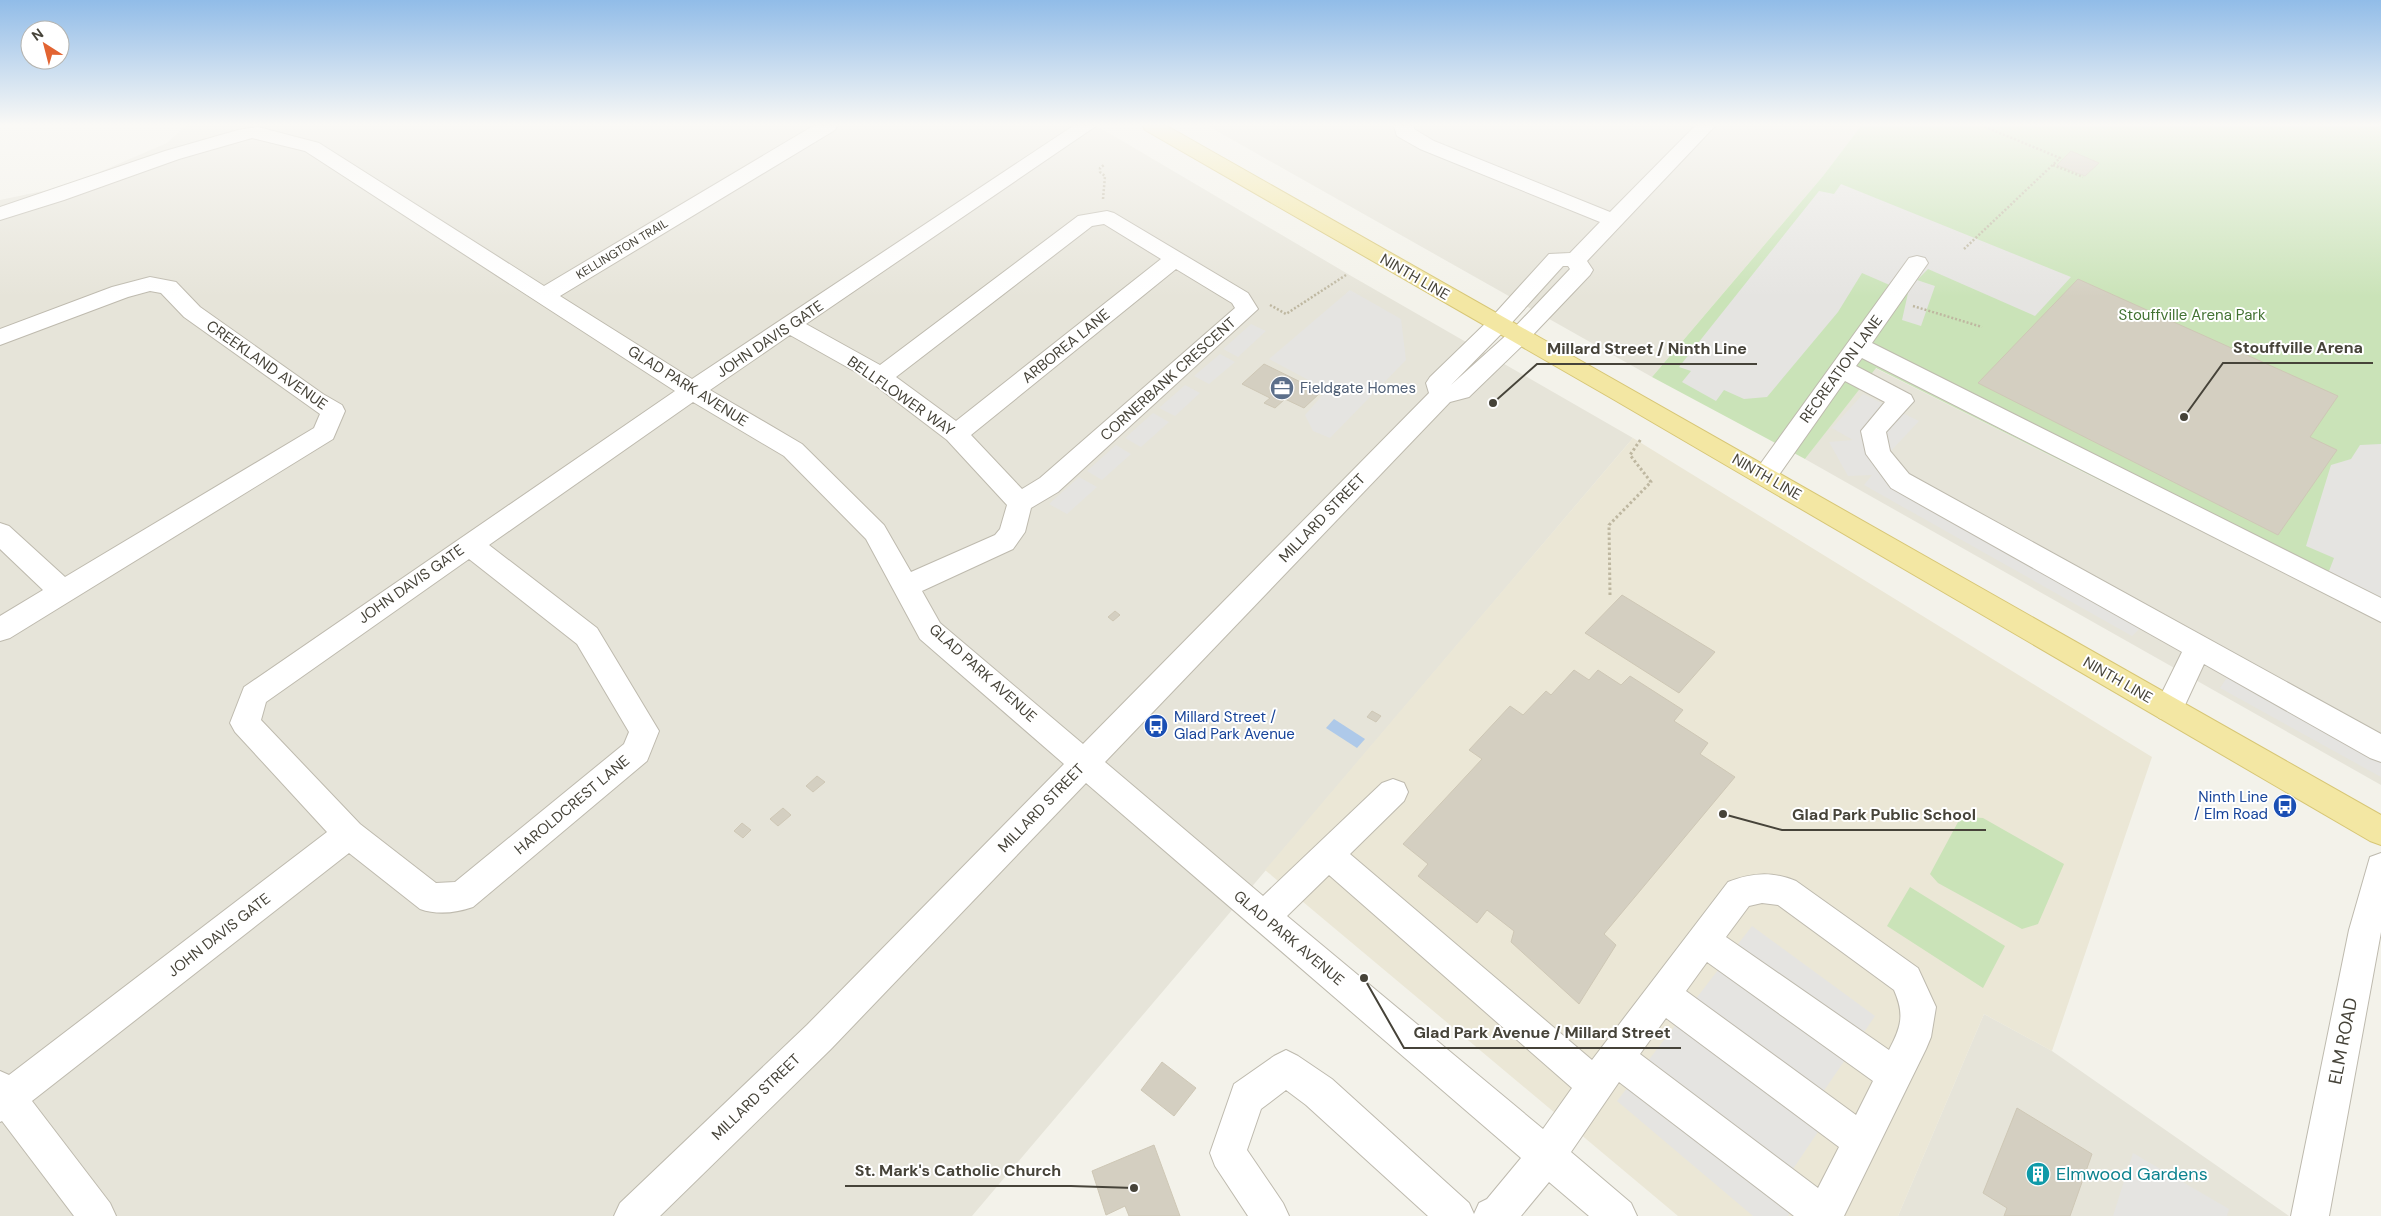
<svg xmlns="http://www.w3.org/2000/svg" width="2381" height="1216" viewBox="0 0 2381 1216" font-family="'DM Sans',sans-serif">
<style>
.residential{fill:#e6e4d9}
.education{fill:#ebe7d6}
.green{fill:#cae3b8}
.parking{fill:#e5e4e1}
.water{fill:#aec9e9}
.building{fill:#d4cfc1;stroke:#cec7b5}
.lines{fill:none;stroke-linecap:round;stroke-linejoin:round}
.minor-casing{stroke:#bebaae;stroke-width:2}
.major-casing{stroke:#d7c675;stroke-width:2}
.path-far1{stroke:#beb7a0;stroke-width:2.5;stroke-dasharray:2 2;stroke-linecap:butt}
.path{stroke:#beb7a0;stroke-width:3;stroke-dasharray:2.5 2.5;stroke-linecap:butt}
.minor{fill:#fff;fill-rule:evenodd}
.major{fill:#f3e7a3;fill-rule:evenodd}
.labels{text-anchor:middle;stroke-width:4;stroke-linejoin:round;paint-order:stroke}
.far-street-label{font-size:12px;fill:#464339;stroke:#fff}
.street-label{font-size:15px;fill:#464339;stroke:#fff}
.park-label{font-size:15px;fill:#427232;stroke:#fff}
.service-label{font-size:15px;fill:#4e5e75;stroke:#fff;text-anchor:start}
.transit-label{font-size:15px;fill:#164399;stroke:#fff;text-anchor:start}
.near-street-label{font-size:18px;fill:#464339;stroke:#fff}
.near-culture-label{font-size:18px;fill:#0d838f;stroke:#fff;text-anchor:start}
.leader{fill:none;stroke:#464339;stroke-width:2}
.callout-dot{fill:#464339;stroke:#fff;stroke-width:2}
.callout-label{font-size:16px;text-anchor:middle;font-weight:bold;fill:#464339;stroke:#fff;stroke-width:4;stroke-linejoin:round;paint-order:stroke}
</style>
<rect width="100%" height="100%" fill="#f3f2ea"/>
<path class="residential" d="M185,126H1097L1353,277L1633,438L972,1216H0V200L67,186L167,143Z
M1208,126H1861L1823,176L1652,377Z
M1875,368L2381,621V785L1805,459Z
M1984,1014L2052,1051L2289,1216H1898Z"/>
<path class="education" d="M1633,438L2152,757L2052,1051L1984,1014L1898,1216H1678L1265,870Z"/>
<path class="green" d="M1861,126H2381V621L1876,368L1805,459L1652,377L1823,176Z
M1967,817L1983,818L2064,864L2038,924L2022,929L1938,883L1930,874L1958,822Z
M1910,887L2005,946L1983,988L1887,926Z"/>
<path class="parking" d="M1841,184L2071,277L2035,316L1928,269L1917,280L1935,286L1921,326L1902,320L1908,293L1862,273L1838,312L1767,397L1744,399L1724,390L1716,401L1682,382L1691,371L1679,367L1819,191L1834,194Z
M1350,290L1401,319L1406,360L1330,438L1313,431L1305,415L1327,390L1269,359Z
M1251,324L1266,331L1238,357L1223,349Z
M1220,354L1235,362L1209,384L1194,376Z
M1185,385L1200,393L1175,416L1159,408Z
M1863,394L1919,421L1889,453L1904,475L2381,736V777L2220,688L2228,676L2141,627L2132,636L1864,485L1872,475L1848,476L1829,442L1853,440L1832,428Z
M1153,413L1169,422L1141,447L1125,438Z
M2381,444V601L2326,579L2334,558L2306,546L2331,465L2351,459L2360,445Z
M1116,445L1131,454L1102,480L1087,471Z
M1079,477L1097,487L1067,514L1049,504Z
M1752,926L1875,1016L1819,1098L1836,1105L1793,1169L1809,1183L1788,1216H1753L1617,1101Z
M2133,1153L2229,1209L2227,1216H2113Z"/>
<path class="water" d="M1334,719L1365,739L1357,748L1326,728Z"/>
<path class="building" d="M2071,151L2099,163L2085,176L2057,165Z
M2078,279L2338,396L2310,437L2337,450L2278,535L1978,383Z
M1264,364L1321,392L1304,408L1285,399L1275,408L1264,403L1270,398L1242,384Z
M1622,595L1715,652L1679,693L1585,633Z
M1115,611L1120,615L1113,621L1108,617Z
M1574,670L1589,680L1598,670L1621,685L1630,676L1683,710L1674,721L1708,743L1700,754L1735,777L1604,934L1616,945L1579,1004L1511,942L1514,931L1487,910L1477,923L1418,876L1428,864L1403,844L1482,759L1469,750L1510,706L1523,715L1546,691L1551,695Z
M1372,711L1381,716L1376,722L1367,717Z
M817,776L825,782L813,792L806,786Z
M783,808L791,815L778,826L770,819Z
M742,823L751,830L743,838L734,831Z
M1162,1062L1196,1088L1174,1116L1141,1090Z
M2017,1108L2092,1154L2070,1216H2004L2007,1208L1983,1193Z
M1154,1145L1180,1216H1129L1125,1206L1106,1215L1092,1171Z"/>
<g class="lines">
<g class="minor-casing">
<path id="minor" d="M813,126H837L835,130L560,296L692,379L1073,126H1096L806,324L880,365L1078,216L1107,211L1114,213L1248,293L1258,309L1058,492L1031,508L1025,532L1013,549L922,591L940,623L1083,744L1429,393L1426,383L1430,377L1490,319L1549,254L1570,253L1600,222L1420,149L1397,136L1394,126H1414V129L1434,141L1610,212L1695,126H1715L1587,261L1593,270L1590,275L1528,340L1469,397L1450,402L1105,762L1263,896L1382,783L1393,779L1404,783L1408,792L1404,801L1350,854L1592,1060L1728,882C1751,873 1772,871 1796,881L1918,968L1936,1007L1931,1037L1926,1049L1844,1216H1794L1619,1082L1571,1152L1631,1203L1637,1216H1589L1549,1182L1521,1216H1428L1306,1105L1286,1090L1261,1109L1247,1150L1283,1203L1289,1216H1248L1215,1166L1210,1153L1234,1084L1274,1056L1286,1050L1298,1056L1332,1079L1469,1203L1474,1214L1479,1203L1487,1199L1521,1158L1086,783L831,1049L660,1216H614L620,1203L807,1025L1064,764L920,639L866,539L784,456L693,402L489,545L597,628L659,731L647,761L473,907C456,913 437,915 420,909L349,853L32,1101L110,1203L116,1216H74L2,1121L0,1122V1071L9,1075L327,832L235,732L230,723L244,687L675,391L305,151L252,138L179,159L64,200L0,220V207L165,151L238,130L258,127L319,143L544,286ZM1104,224L1161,259L956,421L896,377L1092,226ZM1563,266H1568L1570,269L1512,330L1451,385L1506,329ZM1176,269L1232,303L1235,308L1040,478L1022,489L971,435ZM790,335L863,376L947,440L1007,505L1000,529L995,535L911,572L884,525L802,444L710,390ZM469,559L577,644L629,732L624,744L455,882L436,883L360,824L261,720L266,702ZM1329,875L1572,1088L1543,1129L1287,916ZM1762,903L1778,905L1894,990C1905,1015 1901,1027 1889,1050L1726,937L1749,906ZM1707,962L1873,1081L1856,1115L1686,991ZM1666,1018L1839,1147L1818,1188L1640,1054Z
M1917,256L1925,258L1928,263L1872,343L2381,598V622L1862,358L1856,366L1911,395L1914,401L1886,432L1890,451L1909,474L2381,734V762L2370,758L2204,664L2179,718L2169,721L2159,718L2154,709L2182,652L1891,488L1866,454L1861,431L1885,402L1845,381L1774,482L1765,485L1756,482L1752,476L1756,470L1909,258Z
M150,277L176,282L200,307L323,394L342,405L345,411L333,439L10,638L0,641V616L43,590L0,549V523L9,526L65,577L314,428L320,414L184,317L161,293L150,291L128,297L0,345V329L112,287Z
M2381,853V932L2329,1216H2291L2349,930L2370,857Z"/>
</g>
<g class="major-casing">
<path id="major" d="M1143,126H1167L2381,815V845L2370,841L1611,398L1145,130Z"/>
</g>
<path class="path-far1" d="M2053,165L2083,177
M1103,199L1105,176L1100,172V168L1104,165
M1964,249L2060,158L1983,126
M1270,305L1286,314L1346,275
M1913,306L1982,327"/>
<path class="path" d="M1610,595L1609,525L1651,482L1630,455L1641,439"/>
<use href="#minor" class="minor"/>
<use href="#major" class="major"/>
</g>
<linearGradient id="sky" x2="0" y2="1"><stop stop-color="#91bce8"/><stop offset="0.42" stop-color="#faf9f6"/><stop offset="1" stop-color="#faf9f6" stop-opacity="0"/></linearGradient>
<rect width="2381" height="297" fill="url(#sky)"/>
<defs>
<g id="office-disc" transform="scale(1.25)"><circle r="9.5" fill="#5c6f8a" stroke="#fff"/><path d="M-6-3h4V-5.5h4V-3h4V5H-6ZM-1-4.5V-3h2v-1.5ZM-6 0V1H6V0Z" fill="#fff"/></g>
<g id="bus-disc" transform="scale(1.25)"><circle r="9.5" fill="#1a4fb4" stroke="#fff"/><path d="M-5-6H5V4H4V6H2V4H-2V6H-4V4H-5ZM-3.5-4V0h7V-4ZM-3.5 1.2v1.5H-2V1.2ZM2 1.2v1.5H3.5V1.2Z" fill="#fff"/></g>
<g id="building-disc" transform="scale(1.25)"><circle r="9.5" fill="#0f9aa8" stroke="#fff"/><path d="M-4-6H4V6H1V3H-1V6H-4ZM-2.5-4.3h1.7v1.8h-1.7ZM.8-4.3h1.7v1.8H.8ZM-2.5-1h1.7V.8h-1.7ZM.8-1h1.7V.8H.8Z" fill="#fff"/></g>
</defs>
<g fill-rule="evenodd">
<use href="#office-disc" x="1282" y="388"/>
<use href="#bus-disc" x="1156" y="726"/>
<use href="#bus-disc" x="2285" y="806"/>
<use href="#building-disc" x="2038" y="1174"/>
</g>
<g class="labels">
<g class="far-street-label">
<text transform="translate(622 249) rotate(-31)" y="4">KELLINGTON TRAIL</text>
</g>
<g class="street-label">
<text transform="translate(1415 277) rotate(30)" y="5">NINTH LINE</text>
<text transform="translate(770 339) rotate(-34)" y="5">JOHN DAVIS GATE</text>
<text transform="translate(1066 346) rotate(-39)" y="5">ARBOREA LANE</text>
<text transform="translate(267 365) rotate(35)" y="5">CREEKLAND AVENUE</text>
<text transform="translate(1841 369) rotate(-54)" y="5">RECREATION LANE</text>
<text transform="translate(1168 379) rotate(-42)" y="5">CORNERBANK CRESCENT</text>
<text transform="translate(688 386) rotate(32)" y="5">GLAD PARK AVENUE</text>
<text transform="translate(901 396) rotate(35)" y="5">BELLFLOWER WAY</text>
<text transform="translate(1767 477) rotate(30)" y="5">NINTH LINE</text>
<text transform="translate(1322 518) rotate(-46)" y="5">MILLARD STREET</text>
<text transform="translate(411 584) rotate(-35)" y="5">JOHN DAVIS GATE</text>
<text transform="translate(983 673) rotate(42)" y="5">GLAD PARK AVENUE</text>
<text transform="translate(2118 680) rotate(30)" y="5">NINTH LINE</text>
<text transform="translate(572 805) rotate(-40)" y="5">HAROLDCREST LANE</text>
<text transform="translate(1041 808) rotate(-46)" y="5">MILLARD STREET</text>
<text transform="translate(219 935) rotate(-38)" y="5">JOHN DAVIS GATE</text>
<text transform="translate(1289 938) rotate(40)" y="5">GLAD PARK AVENUE</text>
<text transform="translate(756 1097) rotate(-44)" y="5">MILLARD STREET</text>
</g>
<g class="park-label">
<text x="2192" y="320">Stouffville Arena Park</text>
</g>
<g class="service-label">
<text x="1300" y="393">Fieldgate Homes</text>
</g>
<g class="transit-label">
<text x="1174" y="722">Millard Street /<tspan x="1174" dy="17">Glad Park Avenue</tspan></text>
<text x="2268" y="802" text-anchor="end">Ninth Line<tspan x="2268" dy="17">/ Elm Road</tspan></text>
</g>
<g class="near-street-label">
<text transform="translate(2343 1041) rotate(-79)" y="6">ELM ROAD</text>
</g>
<g class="near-culture-label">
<text x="2056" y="1180">Elmwood Gardens</text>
</g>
</g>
<path class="leader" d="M2184 417L2223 363H2373M1493 403L1537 364H1757M1723 814L1782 830H1986M1364 978L1404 1048H1681M1134 1188L1071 1186H845"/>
<g class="callout-dot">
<circle cx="2184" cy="417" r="5"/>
<circle cx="1493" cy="403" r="5"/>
<circle cx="1723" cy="814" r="5"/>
<circle cx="1364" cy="978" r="5"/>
<circle cx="1134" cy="1188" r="5"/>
</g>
<g class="callout-label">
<text x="2298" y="353">Stouffville Arena</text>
<text x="1647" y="354">Millard Street / Ninth Line</text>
<text x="1884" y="820">Glad Park Public School</text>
<text x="1542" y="1038">Glad Park Avenue / Millard Street</text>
<text x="958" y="1176">St. Mark's Catholic Church</text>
</g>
<g transform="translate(45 45) rotate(324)"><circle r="24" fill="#ffffff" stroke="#b5b4b0"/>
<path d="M0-4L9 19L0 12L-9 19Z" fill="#e26432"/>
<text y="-8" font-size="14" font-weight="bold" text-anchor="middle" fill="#464339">N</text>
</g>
</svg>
